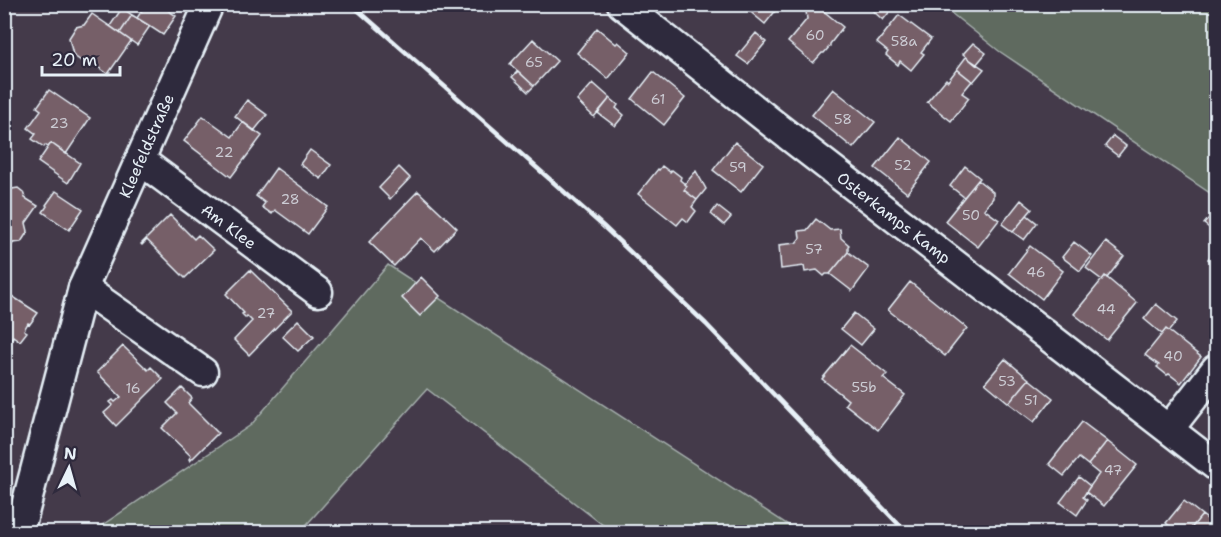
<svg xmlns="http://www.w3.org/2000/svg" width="1221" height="537" viewBox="0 0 1221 537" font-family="'Shantell Sans',sans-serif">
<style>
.green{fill:#5f6a5f;stroke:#a4aeac;stroke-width:1.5}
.building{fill:#765e68;stroke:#e8f1f8;stroke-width:1.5}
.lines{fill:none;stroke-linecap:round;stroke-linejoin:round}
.minor-casing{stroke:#e8f1f8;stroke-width:33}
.minor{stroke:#2f2a3d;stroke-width:28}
.rail{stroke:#e8f1f8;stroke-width:4.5}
.labels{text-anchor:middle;stroke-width:4.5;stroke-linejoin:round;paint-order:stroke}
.number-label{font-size:14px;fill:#ccccd4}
.street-label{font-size:16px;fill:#e8f1f8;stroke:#2f2a3d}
</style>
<rect width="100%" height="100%" fill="#443a4a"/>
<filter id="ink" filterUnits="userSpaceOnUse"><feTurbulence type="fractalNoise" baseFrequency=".0167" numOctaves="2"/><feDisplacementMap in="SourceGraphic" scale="12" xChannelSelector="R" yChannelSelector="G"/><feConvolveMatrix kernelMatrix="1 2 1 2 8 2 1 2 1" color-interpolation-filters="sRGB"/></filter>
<g filter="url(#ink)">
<path class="green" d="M941,5H1216V197L999,51Z
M388,265L799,532H612L427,389L300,532H92L251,425Z"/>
<path class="building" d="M146,4H159L176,16L163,35L137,18Z
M741,4H781L765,24Z
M811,4H815L843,27L830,44V46L824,53H822L813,63L788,42L807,19L806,11Z
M878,4H896L883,20L873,11Z
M122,8L132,15L120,33L110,26Z
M92,14L131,41L108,74L91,62L85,64L73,55L69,38L76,27L84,25Z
M132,15L150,26L137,45L120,33Z
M899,15L931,39L921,52L924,54L911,70L900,61L898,65L886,55L888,52L877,43Z
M597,28L616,44L618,42L630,52L608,79L577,53Z
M756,33L766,42L748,64L737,56Z
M533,39L557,61L534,86L510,64Z
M973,43L986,53L976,65L963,54Z
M966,57L984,69L973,82L957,69Z
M957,69L972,81L962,93L969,98L951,121L927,102L946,79L948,81Z
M518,71L534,86L528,92L512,77Z
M653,72L685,98L664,125L632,99Z
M593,83L610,98L594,117L577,101Z
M833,89L875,122L853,148L812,115Z
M49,90L90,118L66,154L51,143L48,147L45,145L44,147L32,139L36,134L28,128L41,110L37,107Z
M610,98L618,105L616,108L624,115L615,126L598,113Z
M247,100L267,115L254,131L235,116Z
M203,116L232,137L243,122L262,136L231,177L184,141Z
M1113,136L1126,146L1118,156L1105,146Z
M900,137L931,162L907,193L875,168Z
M735,142L763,164L741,192L713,170Z
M51,143L80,163L68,183L38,162Z
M310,150L331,165L321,179L300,164Z
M662,166L670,172L672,170L681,177L680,180L687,186L684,190L697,200L692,207L696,211L688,222L683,218L677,225L638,194L658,169L659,170Z
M965,166L980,178L964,197L950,186Z
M399,167L410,178L390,199L379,188Z
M276,168L328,207L308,234L275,210L272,214L262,207L265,203L256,196Z
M696,171L706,189L697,200L684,190L687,186L685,184Z
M978,180L993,192V198L984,209L999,220L978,247L945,221Z
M4,184L12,189L18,188L23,192L25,198L38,206L26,223L28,231L21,242L13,243L5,256Z
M56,191L83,209L69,230L43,212L47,206L46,205Z
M418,191L457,228L435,251L421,238L394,266L369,242Z
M1021,200L1032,209L1013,232L1002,224Z
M717,206L731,217L724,225L711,214Z
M1216,210V224L1212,230L1204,224Z
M170,215L194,239L198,235L214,250L185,278L147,240L142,245L141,244Z
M1027,215L1037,223L1024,240L1013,232Z
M816,219L830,230L840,229L841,238L849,245L848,246V252L830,274H826L824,276L817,270L805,272L804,266L781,269L779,245L796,243L800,238L799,231L807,230Z
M1074,242L1092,256L1080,271L1062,257Z
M1106,242L1124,256L1107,278L1105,276L1102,280L1086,268Z
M1030,246L1063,271L1042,299L1009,273Z
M1216,248V265L1208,259Z
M848,252L869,268L852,291L830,274Z
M250,270L292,311L249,355L234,340L252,321L247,316L246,318L242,314L244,313L226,294Z
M1105,276L1137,303L1107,340L1074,314Z
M421,277L440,296L420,316L402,298Z
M910,282L967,328L945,356L888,310Z
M4,291L38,313L30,324L28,323L24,330L27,332L20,341L13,336L10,341L4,337Z
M1156,304L1177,321L1169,331L1166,329L1162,334L1144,319Z
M854,313L874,329L861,345L841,329Z
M298,320L314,336L298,351L282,336Z
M1166,329L1201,357L1181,383L1169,374L1167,375L1157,367L1159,365L1145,355Z
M850,345L887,374L883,378L905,395L878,430L845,404L848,400L822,379Z
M123,346L148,370L151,367L163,379L116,426L104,413L113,405L110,402L113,400L115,402L121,397L97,372Z
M1005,359L1029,379L1009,403L985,383Z
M1029,379L1053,398L1034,422L1009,403Z
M182,388L192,398L188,403L218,433L190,461L189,459L191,456L162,428L177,413L167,403Z
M1082,422L1107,441L1088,465L1079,458L1064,476L1049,464Z
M1107,441L1137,465L1104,506L1086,492L1099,474L1088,465Z
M1079,477L1090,486L1083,497L1087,500L1077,515L1060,502Z
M1184,501L1202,515L1188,532H1172L1174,530L1166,523Z
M1202,515L1216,526V532H1188Z"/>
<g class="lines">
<g class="minor-casing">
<g id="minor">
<path id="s1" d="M622,4L772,123L1216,466"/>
<path id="s2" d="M140,160L318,292"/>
<path d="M83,288L203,372"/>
<path d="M1169,429L1216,369"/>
<path id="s3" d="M19,532L83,288L209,4"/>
</g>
</g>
<use href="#minor" class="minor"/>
<path class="rail" d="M351,4L603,226L706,324L906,532"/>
</g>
</g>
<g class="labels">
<g class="number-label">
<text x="815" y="40">60</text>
<text x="904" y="46">58a</text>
<text x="534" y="67">65</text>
<text x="658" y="104">61</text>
<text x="843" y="124">58</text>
<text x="59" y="128">23</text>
<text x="224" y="157">22</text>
<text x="903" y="170">52</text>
<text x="738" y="172">59</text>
<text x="290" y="204">28</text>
<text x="971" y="220">50</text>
<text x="814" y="254">57</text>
<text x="1036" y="277">46</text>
<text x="1106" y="314">44</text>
<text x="266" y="318">27</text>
<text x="1173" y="361">40</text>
<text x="1007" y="386">53</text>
<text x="864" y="392">55b</text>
<text x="133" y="393">16</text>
<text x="1031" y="405">51</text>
<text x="1113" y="475">47</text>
</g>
<g class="street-label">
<text dy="6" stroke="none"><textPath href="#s3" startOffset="408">Kleefeldstraße</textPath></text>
<text dy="6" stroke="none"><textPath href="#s1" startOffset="346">Osterkamps Kamp</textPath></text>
<text dy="6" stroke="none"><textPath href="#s2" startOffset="111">Am Klee</textPath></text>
</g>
</g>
<rect width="1221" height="537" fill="none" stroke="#2f2a3d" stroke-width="24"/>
<rect x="12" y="12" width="1197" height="513" fill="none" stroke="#e8f1f8" stroke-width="2" filter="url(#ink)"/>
<g transform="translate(69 468) rotate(5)" stroke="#2f2a3d" stroke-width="4.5" paint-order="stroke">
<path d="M0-4.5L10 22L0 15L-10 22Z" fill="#e8f1f8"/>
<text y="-9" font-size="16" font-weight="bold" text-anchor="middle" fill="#e8f1f8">N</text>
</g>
<path d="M42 66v9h78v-9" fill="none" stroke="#e8f1f8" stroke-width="3"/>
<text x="51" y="66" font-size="18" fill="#e8f1f8" stroke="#2f2a3d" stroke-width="4.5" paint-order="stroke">20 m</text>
</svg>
